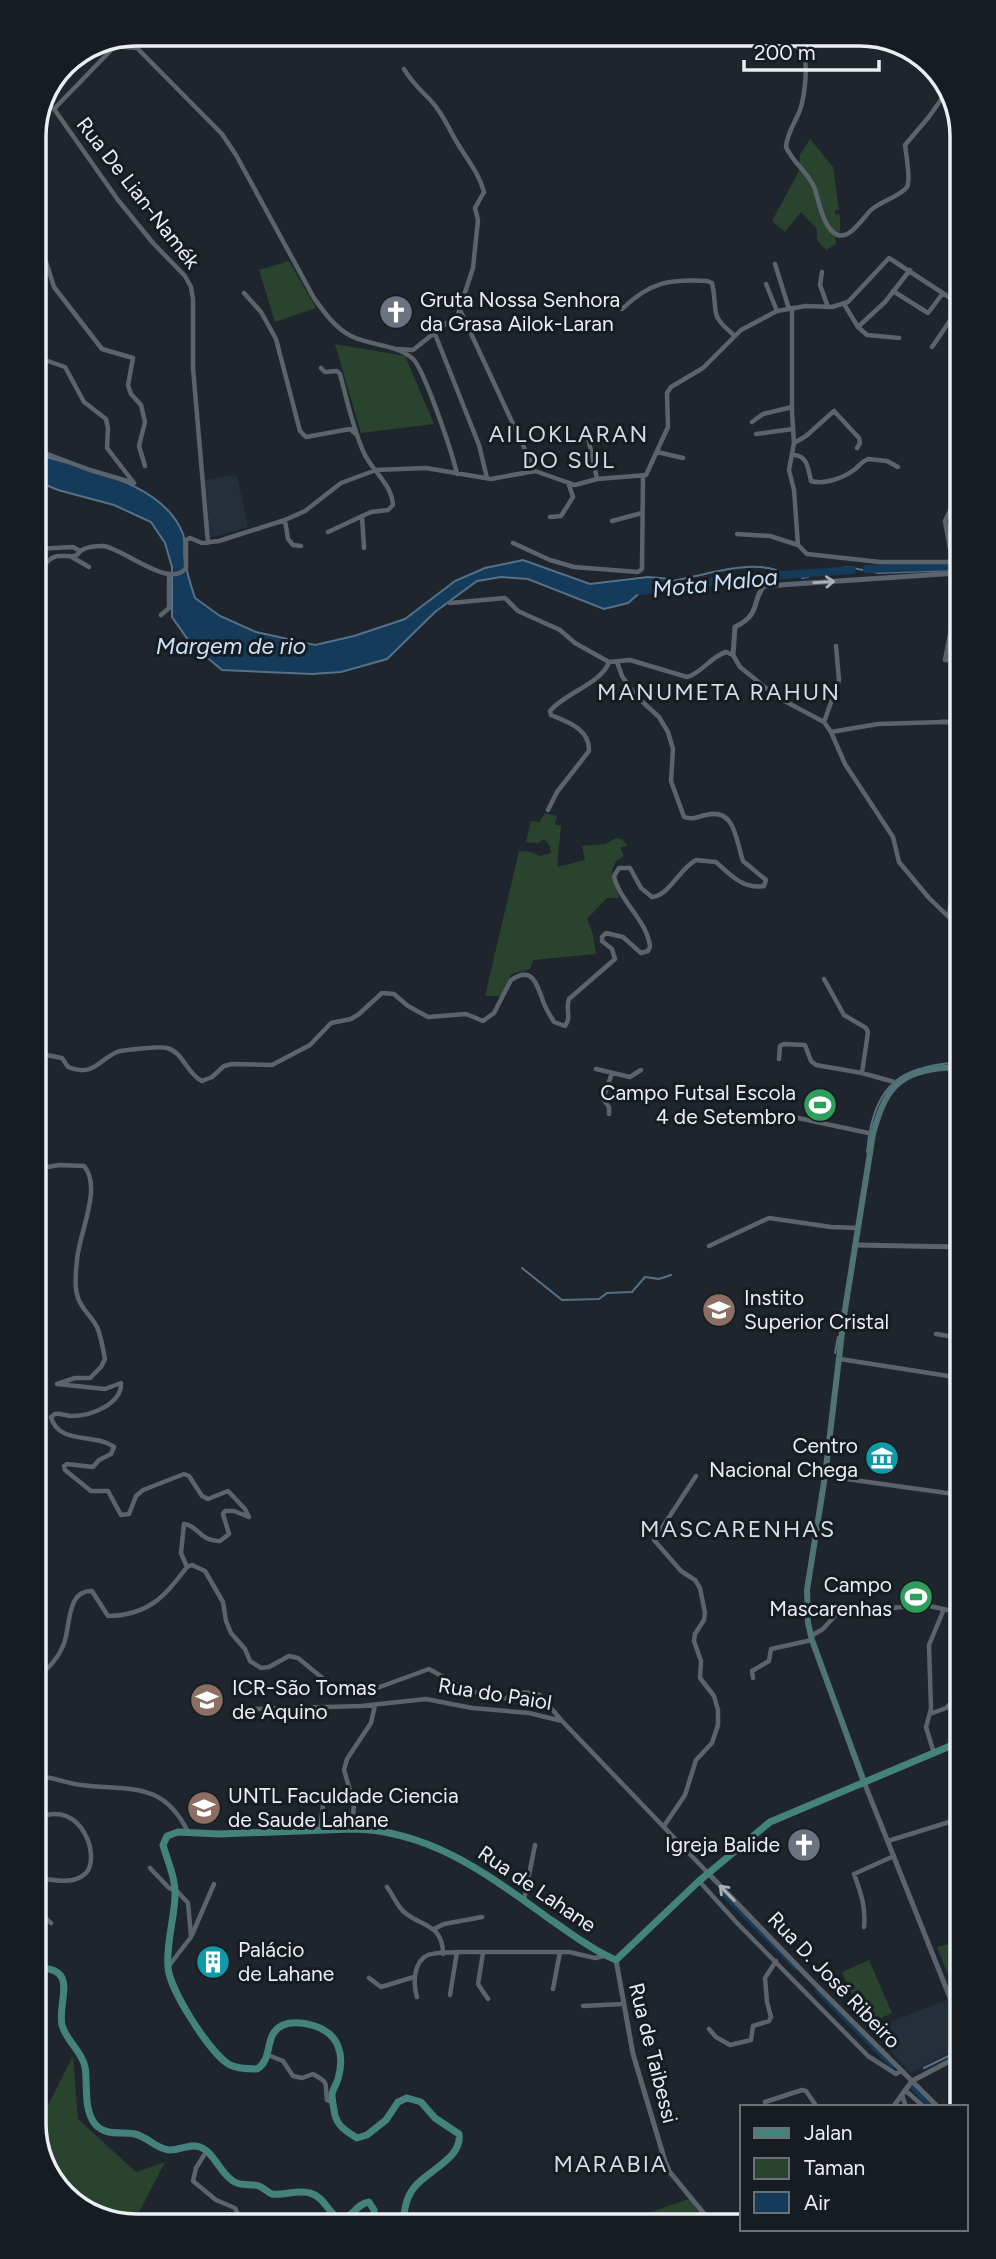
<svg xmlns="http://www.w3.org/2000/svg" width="996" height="2259" viewBox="0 0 996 2259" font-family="Figtree,sans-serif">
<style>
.built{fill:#252f3a}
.green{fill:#29432f}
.water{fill:#153b5b;stroke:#557189;stroke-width:2}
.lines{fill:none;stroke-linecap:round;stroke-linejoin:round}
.stream{stroke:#557189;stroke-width:2}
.canal{stroke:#153b5b;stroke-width:4.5}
.river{stroke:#153b5b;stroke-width:8}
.minor{stroke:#5c646b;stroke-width:4.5}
.tertiary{stroke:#5c646b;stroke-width:5}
.secondary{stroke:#507473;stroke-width:6}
.primary{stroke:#43837b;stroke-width:7}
.oneway{stroke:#abb0b6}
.labels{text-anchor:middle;stroke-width:6;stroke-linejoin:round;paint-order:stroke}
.street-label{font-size:21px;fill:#ebeff3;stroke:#161c22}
.poi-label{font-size:21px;fill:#ebeff3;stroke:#161c22;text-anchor:start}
.neighbourhood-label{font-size:23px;letter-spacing:2px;fill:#d4dce5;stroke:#161c22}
.water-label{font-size:23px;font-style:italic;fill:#cae2f9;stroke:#161c22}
.rim{fill:none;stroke:#ebeff3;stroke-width:3.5}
</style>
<rect width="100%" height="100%" fill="#1f252c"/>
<path class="built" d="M237,475L248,527L209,538L205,480Z
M947,2000L963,2046L910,2073L871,2029Z"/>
<path class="green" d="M810,139L833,167L839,210H835V214L840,215V230L835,239L836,244L826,250L817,240V229L801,212L785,232L772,221L799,171L800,155Z
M289,261L316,308L275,322L259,270Z
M335,344L405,356L434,424L361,433Z
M545,813L557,816L555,824L561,826L557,867L585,860L582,846L605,844L616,838L622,839L628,846L620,847L624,856L616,861L611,874L619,898H607L587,919L593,935L596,954L533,960L530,969L511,974L501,996H485L519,851L531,852L540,856L551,853L550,846L544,839L538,843L526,842L531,821L539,822Z
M962,1941V2002L952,1974L948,1975L937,1947Z
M869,1960L892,2013L866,2025L842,1972Z
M73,2056L78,2119L136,2172L165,2162L133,2224L60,2186L39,2156V2123Z
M689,2199L706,2221L622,2222Z"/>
<path class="water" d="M34,453C82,469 163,481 183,534C186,543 183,552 185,561C187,574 191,586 195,598L220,616L256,632L315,645L354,636L405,619L455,581L485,568L523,560L590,584L648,577L671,579L673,584L642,591L628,603L604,609L528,579L501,577L477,581L435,612L387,659L341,672L312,674L222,670L191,644L172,617V567L165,543L151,522L114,505L58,490L34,480Z"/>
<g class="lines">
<path class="stream" d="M840,569L847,567L879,573L958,570
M802,578L808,577
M672,581C702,576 747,560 776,570
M870,1131C880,1077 910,1066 960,1062
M867,1152L869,1136
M522,1268L562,1300L599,1299L607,1293L632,1292L645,1277L659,1279L671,1275
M835,1353L838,1337
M924,2068L963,2049"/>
<path class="canal" d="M721,1892L796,1968
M817,1990L892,2066
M912,2087L931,2107"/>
<path class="river" d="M867,569L958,566
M640,591L745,578L852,570"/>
<path class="minor" d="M764,38C774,41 792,42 801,50C810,59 804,99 800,110C795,123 787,133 786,147C793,163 808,172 814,187C819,200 823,230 838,235C850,239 863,218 871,210C881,201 901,196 907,187C911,179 906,154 905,145L928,118L948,90
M34,254L46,262L54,287L102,349L133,358L128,385L131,394L141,405L145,422L139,446L145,466
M775,264L789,309
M822,272L820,285L828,307
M766,284L777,311
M893,291L928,313L943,293
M244,293L261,312L276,339L300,431L306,437L350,429L357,435
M844,304L858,327L885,302L910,270
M792,308V412L794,443L789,470L794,490L798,545L807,554L880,562H948L952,559L945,521L954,502L958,483
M622,309C650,282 669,279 707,281L712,283C719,313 707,313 735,336
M460,310L535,471
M858,327L867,335L899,338
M435,334L479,445L487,478
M932,347L958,309
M34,349L45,360L65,367L84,402L106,419L108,428L107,448L134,483L90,470L34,449
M399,349L413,350L458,314L473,268L478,220L475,208L484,192C479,173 468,161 458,144C449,130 444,115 432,102C422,91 412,83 404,69
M957,353L958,351
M321,368L325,372L337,371L340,374C347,400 353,429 364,453C372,471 392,484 393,505L388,510L371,512L328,532
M752,422L763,414L792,407
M586,428L597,479
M756,434L793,429
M794,443L806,436L834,411L859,438L860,443L857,448
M657,452L683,458
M794,455C808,456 808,469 811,481C824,485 843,478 854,470C859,466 861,462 868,459L887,461L898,467
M535,471L575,485L597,479L646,475L668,427L667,393L671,387L703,368L741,330L777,311L806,306L832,307L848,302L889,258L958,303
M362,516L364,548
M550,517L561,516L573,497L569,485
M285,520L288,539L293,545L301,546
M612,521L642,513
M737,534L770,536L798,545
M208,543L193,368V299L191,287L185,276L153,243L118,200L54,109L115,46L137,48L222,134L236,155L314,298C324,312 335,328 351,336C371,346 395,344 412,358C424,367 453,456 457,474
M513,543L550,560L574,567L638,572L642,569L643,476
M35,549L73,547L80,551
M70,556L89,567
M35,601C43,589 37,572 48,561C56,553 64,557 73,556C80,555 77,553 82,550C87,547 97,546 103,546C123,548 170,590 186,568V540L190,538L202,543L219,541L285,520L305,511L341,483L376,470L426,468L491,479L535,471
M450,603L505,598L518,611L560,630L575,643L609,662L630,660L687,677C702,673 710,657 726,652L733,655L740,667L777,697L824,722L831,732L845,764L893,837L899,862L929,898L953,921L959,932
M959,614H954L945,660H959
M161,615L169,608V575
M824,722L839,680L836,646
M831,732L878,724L942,722
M548,810L557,792L589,751C590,729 568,722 551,715L550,711C565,693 602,683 609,662
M949,917L959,816
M824,979L844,1015L866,1028L868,1032L862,1073
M36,1053L62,1058L68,1067C94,1077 97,1061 117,1052C121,1050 162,1046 167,1048C183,1052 187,1074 202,1081L212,1077L224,1066L232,1064L272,1065L310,1045L331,1023L351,1019L359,1014L382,993L394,994L408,1006L428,1017L466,1014L483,1021L494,1013L511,980C533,965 537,985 543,1001C545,1008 550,1015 554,1022L565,1026C572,1017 565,1009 569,999L615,959L612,949L602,941V937L606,933L623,937L641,953L648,951L650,947C648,921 619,901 614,876L619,868H630L641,888L652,897C670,895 679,869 696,860L716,862C729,874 744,890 764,886L766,880L743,861C736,842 736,807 706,815C697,817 692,820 684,817L671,781L673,749L668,732L659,717L635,695L622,676L617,662
M779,1059L780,1046L784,1044L805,1045L811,1061L816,1065L862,1073L898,1083
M952,1067L956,1027L960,1011
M596,1069L630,1077L641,1070
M609,1114V1107L603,1099L612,1073
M784,1115L873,1134
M36,1169L59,1165L84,1166C103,1188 78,1235 77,1261C76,1271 74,1284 77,1294C79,1307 91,1315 97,1327C101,1336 103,1348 105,1359L101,1367L90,1378H75L57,1384L105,1389L121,1383C122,1404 91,1416 72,1416C66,1416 61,1413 55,1414L51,1417C58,1445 96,1433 114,1447L111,1454L99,1460L93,1467L67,1464L64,1466L65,1470L91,1491H108L121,1515L129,1514L136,1496L143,1490L184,1474L189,1476L202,1496L208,1499L228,1491L245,1509L249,1517L234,1511H225L223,1514L229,1534L220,1541C200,1542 198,1525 184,1524L181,1553L187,1567
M709,1246L769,1218L831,1227L858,1228
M936,1334L961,1338
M840,1359L961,1378
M825,1476L961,1495
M811,1636L823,1629L842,1608L854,1605L880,1609L925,1605L961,1613
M38,1675C48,1670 58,1658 63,1646C71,1630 65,1590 92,1591L108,1616C149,1615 164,1597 187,1567L192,1565L205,1571L223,1602L226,1621L231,1633L245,1649L250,1661L261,1668L269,1667L289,1656L298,1658L331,1685L340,1688H377L429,1669L452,1682L494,1700C514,1700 513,1687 540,1695L562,1721
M753,1678L752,1671L769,1661L771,1649L812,1640
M254,1709L361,1706L426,1699L472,1708L529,1713L562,1721L708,1873
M930,1714L946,1708L962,1692
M933,1750L926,1727L931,1709L929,1645L944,1609
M38,1776C52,1777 66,1783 81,1785C128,1791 163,1780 188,1832
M38,1818C82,1798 102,1859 85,1874C72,1885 54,1880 38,1878
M664,1826L685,1795L696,1760L712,1743L718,1725V1710L714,1696L700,1678L701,1661L694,1641L695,1634L704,1620L705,1613L700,1588L695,1580L681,1571L654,1540L696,1476
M352,1828L354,1804L344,1770L347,1759L371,1723L375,1705
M320,1830L324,1797
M888,1841L962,1818
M150,1868L169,1888L175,1890
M699,1881L737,1923L868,2056L896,2074L901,2071
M387,1887C393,1895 396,1904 403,1911C420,1927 443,1923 443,1954
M176,1890L188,1903L191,1936
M524,1900L535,1845
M38,1905L44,1917L51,1923
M864,1927C866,1907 861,1893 854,1874L894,1856
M434,1929L444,1924L482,1917
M483,1953L478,1984L488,1999
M168,1967L191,1937L214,1884
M369,1978L381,1987L414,1977
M553,1989L560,1952
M450,1995L457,1952H569L595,1958L604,1956
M417,1997C413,1985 413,1961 428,1955C436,1952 448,1953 457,1952
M583,2006L622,2004
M709,2029L716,2037L730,2045L751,2040L753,2026L769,2021L771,2017L767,2002L765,1978L776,1961
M268,2055L283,2061L293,2076L302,2078L313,2074C331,2084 324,2083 327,2100L333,2102
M905,2090L924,2107
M902,2095L906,2107
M765,2102L802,2090L806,2091L817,2107
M206,2152L196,2168L193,2181L216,2200L235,2208L243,2225"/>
<path class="tertiary" d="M733,655L735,627C762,614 751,601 764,586L958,573
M942,722H959
M856,1245L960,1247
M864,1782L962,2028
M708,1873L811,1980L938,2107
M616,1960L633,2054L665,2161L669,2171L710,2221
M893,2107L912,2081L963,2054
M737,2221L742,2218"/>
<path class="secondary" d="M864,1782L812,1640L808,1623L807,1590L825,1476L844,1316L873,1134C887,1080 905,1069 960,1067"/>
<path class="primary" d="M38,1968C80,1968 57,2001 62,2025C66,2041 82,2051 85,2067C88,2085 83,2109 95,2124C106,2137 122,2131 135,2134C148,2137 156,2149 169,2150C179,2151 190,2143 200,2147C214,2152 220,2173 233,2181C241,2187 250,2183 259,2186C264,2188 267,2192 272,2194C285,2196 297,2189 310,2193C325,2197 328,2214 341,2220C353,2217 356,2204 369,2202L374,2210L375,2224
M409,2224L404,2214C405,2207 407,2198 411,2192C422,2172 463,2160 459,2134L435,2118L421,2102L407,2098L398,2102L386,2120L367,2135L357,2138C348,2132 338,2127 335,2115C334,2110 332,2099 332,2094C333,2089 337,2083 338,2079C345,2055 339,2034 315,2026C305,2023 293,2021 283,2025C263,2034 274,2059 257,2069C249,2069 238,2069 230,2065C211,2055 169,1989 168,1967C166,1944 174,1920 175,1897C176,1878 168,1863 163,1845L167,1836L178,1832L219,1834L352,1829C431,1830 490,1876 551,1920C572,1934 592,1950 616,1960L699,1881L770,1822L962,1741"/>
</g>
<defs><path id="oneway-shaft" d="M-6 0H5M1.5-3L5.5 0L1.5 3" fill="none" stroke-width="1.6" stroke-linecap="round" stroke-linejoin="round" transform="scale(1.75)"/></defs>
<g class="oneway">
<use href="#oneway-shaft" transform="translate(824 582) rotate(-3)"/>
<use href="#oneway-shaft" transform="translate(727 1893) rotate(-134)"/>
</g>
<defs>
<g id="church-disc" transform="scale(1.75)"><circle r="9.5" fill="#6b7280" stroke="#161c22"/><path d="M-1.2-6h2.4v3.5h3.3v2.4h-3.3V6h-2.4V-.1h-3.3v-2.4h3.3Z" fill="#fff"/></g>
<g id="stadium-disc" transform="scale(1.75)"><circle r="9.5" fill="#2e9e5b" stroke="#161c22"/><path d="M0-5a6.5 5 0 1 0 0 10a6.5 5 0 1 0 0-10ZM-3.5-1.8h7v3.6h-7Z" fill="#fff"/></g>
<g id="university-disc" transform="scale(1.75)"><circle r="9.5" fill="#8d6e63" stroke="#161c22"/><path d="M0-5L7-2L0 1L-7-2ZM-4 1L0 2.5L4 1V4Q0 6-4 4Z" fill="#fff"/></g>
<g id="museum-disc" transform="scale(1.75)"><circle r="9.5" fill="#0f9aa8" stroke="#161c22"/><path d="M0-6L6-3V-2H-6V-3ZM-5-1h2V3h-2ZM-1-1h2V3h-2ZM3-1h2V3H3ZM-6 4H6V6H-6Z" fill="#fff"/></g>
<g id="building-disc" transform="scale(1.75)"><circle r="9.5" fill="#0f9aa8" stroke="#161c22"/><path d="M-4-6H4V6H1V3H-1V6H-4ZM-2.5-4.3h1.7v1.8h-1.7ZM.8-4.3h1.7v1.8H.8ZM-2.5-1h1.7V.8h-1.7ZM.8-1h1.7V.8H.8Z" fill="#fff"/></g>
</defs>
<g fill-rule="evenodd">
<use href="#church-disc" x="396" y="312"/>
<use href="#stadium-disc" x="820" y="1105"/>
<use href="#university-disc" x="719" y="1310"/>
<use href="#museum-disc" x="882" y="1458"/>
<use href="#stadium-disc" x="916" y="1597"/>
<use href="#university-disc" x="207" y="1700"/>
<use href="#university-disc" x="204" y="1808"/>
<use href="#church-disc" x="804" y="1845"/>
<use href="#building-disc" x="213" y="1962"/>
</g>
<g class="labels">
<g class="street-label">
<text transform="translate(138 193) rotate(52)" y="7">Rua De Lian-Namék</text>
<text transform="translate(495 1694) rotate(9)" y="7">Rua do Paiol</text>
<text transform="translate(537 1889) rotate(34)" y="7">Rua de Lahane</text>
<text transform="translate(834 1980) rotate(46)" y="7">Rua D. José Ribeiro</text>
<text transform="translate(653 2053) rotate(76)" y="7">Rua de Taibessi</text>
</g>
<g class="poi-label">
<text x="420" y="307">Gruta Nossa Senhora<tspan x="420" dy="24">da Grasa Ailok-Laran</tspan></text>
<text x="796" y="1100" text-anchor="end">Campo Futsal Escola<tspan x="796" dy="24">4 de Setembro</tspan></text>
<text x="744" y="1305">Instito<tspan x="744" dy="24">Superior Cristal</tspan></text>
<text x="858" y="1453" text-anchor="end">Centro<tspan x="858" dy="24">Nacional Chega</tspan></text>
<text x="892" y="1592" text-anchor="end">Campo<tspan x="892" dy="24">Mascarenhas</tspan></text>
<text x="232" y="1695">ICR-São Tomas<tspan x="232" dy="24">de Aquino</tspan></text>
<text x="228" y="1803">UNTL Faculdade Ciencia<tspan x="228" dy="24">de Saude Lahane</tspan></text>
<text x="780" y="1852" text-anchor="end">Igreja Balide</text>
<text x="238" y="1957">Palácio<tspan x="238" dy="24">de Lahane</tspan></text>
</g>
<g class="neighbourhood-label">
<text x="569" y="442">AILOKLARAN<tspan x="569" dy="26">DO SUL</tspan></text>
<text x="719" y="700">MANUMETA RAHUN</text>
<text x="738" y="1537">MASCARENHAS</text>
<text x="611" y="2172">MARABIA</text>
</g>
<g class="water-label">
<text transform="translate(715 583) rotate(-6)" y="8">Mota Maloa</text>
<text x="231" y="654">Margem de rio</text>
</g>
</g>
<path d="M0 0H996V2259H0ZM136 46H860A90 90 0 0 1 950 136V2124A90 90 0 0 1 860 2214H136A90 90 0 0 1 46 2124V136A90 90 0 0 1 136 46Z" fill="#161c22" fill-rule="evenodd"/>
<path class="rim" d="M136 46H860A90 90 0 0 1 950 136V2124A90 90 0 0 1 860 2214H136A90 90 0 0 1 46 2124V136A90 90 0 0 1 136 46Z"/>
<rect x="740" y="2105" width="228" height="126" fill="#161c22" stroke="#6b7076" stroke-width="2"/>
<rect x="754" y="2128" width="35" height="10" fill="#43837b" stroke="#6b7076" stroke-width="2"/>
<text x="804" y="2140" font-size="21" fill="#ebeff3">Jalan</text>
<rect x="754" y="2158" width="35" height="21" fill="#29432f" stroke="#6b7076" stroke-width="2"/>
<text x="804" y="2175" font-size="21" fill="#ebeff3">Taman</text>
<rect x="754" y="2192" width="35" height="21" fill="#153b5b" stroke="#6b7076" stroke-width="2"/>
<text x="804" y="2210" font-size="21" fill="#ebeff3">Air</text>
<path d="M744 60v10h135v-10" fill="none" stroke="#ebeff3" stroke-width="3.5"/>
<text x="754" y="60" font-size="21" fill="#ebeff3" stroke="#161c22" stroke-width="5" paint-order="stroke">200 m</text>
</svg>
